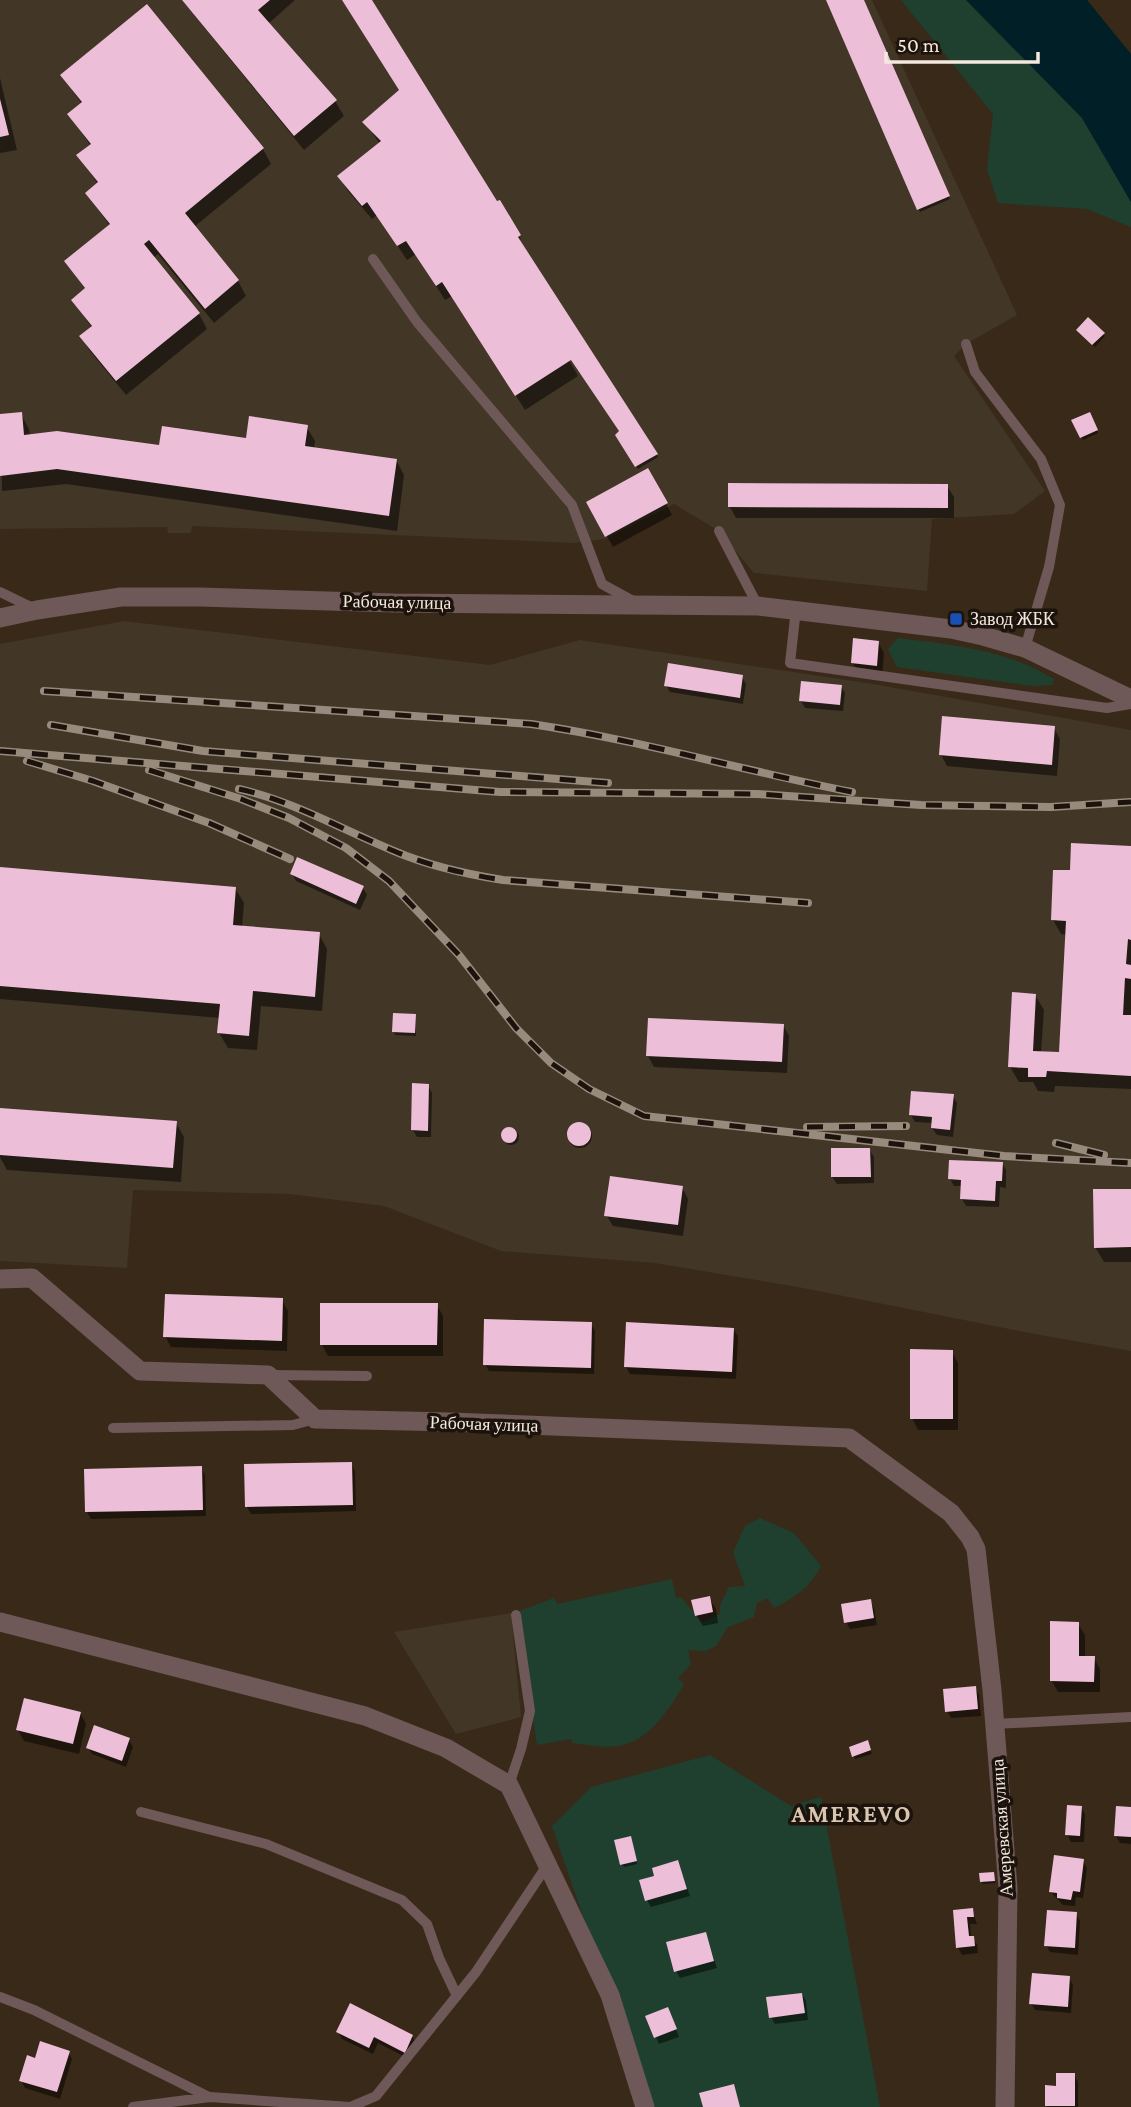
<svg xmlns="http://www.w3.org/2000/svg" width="1131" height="2107" viewBox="0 0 1131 2107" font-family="'Crimson Pro',serif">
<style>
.industrial{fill:#423627}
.green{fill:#1f402e}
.water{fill:#011f26}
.shadow{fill:#0007}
.building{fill:#edbed8}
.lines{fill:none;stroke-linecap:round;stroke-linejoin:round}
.service{stroke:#6e5858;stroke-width:10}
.minor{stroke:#6e5858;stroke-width:19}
.rail-casing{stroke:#988b7d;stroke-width:8}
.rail{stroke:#1b130c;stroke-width:5;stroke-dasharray:16;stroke-linecap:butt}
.transit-dot{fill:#1a4fb4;stroke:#1b130c;stroke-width:2.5}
.labels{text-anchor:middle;stroke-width:7;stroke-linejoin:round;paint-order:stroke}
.street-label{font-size:18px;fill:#f4e9de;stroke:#1b130c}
.poi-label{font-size:18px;fill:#f4e9de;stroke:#1b130c;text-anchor:start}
.district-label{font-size:24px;font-weight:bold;letter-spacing:2px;fill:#d9c5b0;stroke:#1b130c}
</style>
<rect width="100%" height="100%" fill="#392918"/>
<path class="industrial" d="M0,0H872L1017,315L966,344L954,356L1045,491L1014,514L932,519L927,591L754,573L719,531L674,504L605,539L574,543L192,526L191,533H168L167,527L0,529Z
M124,621L490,665L580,640L873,684L1131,730V1351L1035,1334L798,1287L655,1263L501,1251L384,1206L290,1194L133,1190L127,1268L0,1261V644Z
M511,1613L521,1717L456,1734L394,1632Z"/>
<path class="green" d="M901,0H966L1082,118L1131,202V227L1087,209L998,203L987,169L993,114Z
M898,638C953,645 1005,649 1054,679L1052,685L1033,686L897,667L888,649Z
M760,1518L794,1533L821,1566C808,1589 797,1596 774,1608L768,1598L757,1603L754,1617L728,1627L716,1646L706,1651L688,1650L691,1664L678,1678L684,1684C671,1707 651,1738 623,1745C607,1749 589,1745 573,1743L571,1739L537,1745L517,1612L554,1598L557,1604L672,1579L676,1598L681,1597L702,1622L720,1614V1605L729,1587L745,1586L733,1552L745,1526Z
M710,1755L791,1806L821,1797L880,2107H645L610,1995L552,1826L591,1787Z"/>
<path class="water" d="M966,0H1087L1131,54V202L1082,118Z"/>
<path class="shadow" d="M182,0H295L268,24L335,101L344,116L304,150Z
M344,0H370L496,203L500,202L521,239L518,241L658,457L638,469L617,436L621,432L571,357L568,358L578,376L525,410L452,296L445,300L416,254L407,260L377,215L372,219L348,191L339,177L380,144L365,122L402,90Z
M828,0H863L950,199L920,212Z
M147,7L263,149L271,164L194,227L238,281L246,296L214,323L158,254L153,258L199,314L207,329L126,395L90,351L81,336L92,328L73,301L86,290L66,262L110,226L87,194L98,184L79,156L91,146L69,115L82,104L62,76Z
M0,78L17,150L0,153Z
M1080,333L1103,334L1105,336L1095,347Z
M21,414L29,429L30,436L161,447L247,440L306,426L315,441L314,449L396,460L404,475L397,531L66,484L2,491L0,416Z
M1089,414L1098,433L1083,440L1074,421Z
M648,470L672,515L613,547L588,502Z
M947,486L954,497V518H736L730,507Z
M878,642L884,653L882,676L859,674L853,663Z
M742,677L746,684L743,704L670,692L666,685Z
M841,686L845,693L843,711L805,708L801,701Z
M1054,728L1060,739L1057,776L947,766L941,755Z
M1131,848V1089L1055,1086L1054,1092L1038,1091L1033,1082H1019L1010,1067L1035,995L1044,1010L1041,1053L1061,1054L1067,935L1061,934L1053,920L1071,872Z
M0,869L235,888L244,903L242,928L319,934L327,949L322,1011L261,1006L257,1050L228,1048L219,1033L220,1018L0,999Z
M292,874L363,888L367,895L360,910L296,881Z
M415,1016L416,1036L395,1035L394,1032Z
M783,1025L789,1036L787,1073L654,1067L648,1056Z
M428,1086L432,1093L431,1137H417L413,1130Z
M953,1096L957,1103L953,1137L937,1135L932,1128L933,1123L915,1122L911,1115Z
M176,1123L184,1137L181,1182L7,1170L0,1157V1132Z
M568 1136a12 12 0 1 1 24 0a12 12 0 1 1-24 0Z
M503 1137a8 8 0 1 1 16 0a8 8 0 1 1-16 0Z
M869,1149L874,1157V1183L837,1184L832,1177Z
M1002,1163L1006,1170V1188L1000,1187L999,1207L966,1206L962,1199L963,1186H954L950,1179Z
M682,1187L688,1199L683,1236L613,1226L606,1215Z
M1131,1190V1262H1104L1095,1247Z
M282,1300L288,1311L287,1351L171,1347L165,1336Z
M437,1305L443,1316V1356H328L322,1345Z
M591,1324L595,1331L594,1374L489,1371L485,1364Z
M733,1329L738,1336L736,1379L630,1374L626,1367Z
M952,1352L958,1363V1430H918L912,1418Z
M351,1463L355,1471L356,1511L251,1514L247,1507Z
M201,1468L205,1475L206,1516L91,1519L87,1512Z
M709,1598L716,1609L718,1623L703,1626L696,1615Z
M870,1601L874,1608L877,1625L850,1629L846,1622Z
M1078,1624L1085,1635V1658H1094L1100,1669V1692H1058L1052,1681Z
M975,1688L979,1695L981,1716L951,1718L947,1711Z
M80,1713L86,1724L79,1754L24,1741L18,1730Z
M129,1740L133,1747L126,1767L92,1754L88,1747Z
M868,1745L872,1754L855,1759L851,1748Z
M1081,1807L1085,1814L1084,1842H1071L1067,1834Z
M1131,1809V1844L1120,1843L1116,1836Z
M632,1841L637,1864L624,1867L622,1864Z
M1083,1861L1087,1868L1083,1898L1076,1897L1075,1906L1063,1905L1051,1892Z
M678,1862L690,1896L651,1907L647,1900L656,1877Z
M993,1874L996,1883L983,1884L982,1881Z
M972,1910L977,1924H970L971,1938L977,1944L978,1953L962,1955L958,1948L955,1912Z
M1076,1914L1080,1921L1078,1955L1050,1952L1046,1945Z
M705,1934L717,1968L680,1978L676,1971Z
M1069,1978L1073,1985L1071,2013L1035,2010L1031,2003Z
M802,1994L806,2001L808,2020L775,2024L771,2017Z
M671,2016L679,2037L659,2044L647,2017Z
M338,2032L412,2036L416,2043L409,2059L378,2043L373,2054L342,2039Z
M68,2052L72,2059L60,2099L25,2088L21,2080L36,2060Z
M1074,2075L1078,2082V2107H1047L1058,2087Z"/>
<path class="building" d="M182,0H270L258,10L337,100L294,136Z
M342,0H372L497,201L500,200L521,235L518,237L658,454L635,467L615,435L619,431L571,360L515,396L442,282L436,286L406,241L397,246L367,202L362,206L337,176L381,141L362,122L399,90Z
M826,0H864L950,196L917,210Z
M147,4L264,148L185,213L239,280L205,309L149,240L144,244L200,313L116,381L79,336L92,326L71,300L85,288L64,261L110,224L85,193L98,182L76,155L91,144L67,114L82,102L60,75Z
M0,99L9,135L0,137Z
M1088,317L1105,333L1092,345L1076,330Z
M22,412L24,435L57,431L159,445L162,426L246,438L249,416L308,425L305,446L397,459L389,516L57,469L0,476V414Z
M1090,412L1098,430L1080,438L1071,420Z
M648,468L668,503L605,537L586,502Z
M728,483L948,484V508L728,507Z
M853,638L879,641L877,666L851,663Z
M668,663L743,675L740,698L664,686Z
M801,681L842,685L840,705L799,701Z
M942,716L1055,726L1052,765L939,755Z
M1071,843L1131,846V940L1128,939L1126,964L1131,965V979L1125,978L1123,1015H1131V1076L1047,1071L1046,1077H1028V1068L1008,1067L1012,992L1036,994L1033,1051L1059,1052L1066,921L1051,920L1053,870H1070Z
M297,857L364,886L356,904L290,874Z
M0,867L236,887L233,925L320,932L315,997L253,991L249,1036L217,1033L220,1004L0,986Z
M393,1013L416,1014L415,1033L392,1032Z
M648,1018L784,1024L782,1062L646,1056Z
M412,1083L429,1084L428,1131L411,1130Z
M911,1091L954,1094L950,1130L931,1128L932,1117L909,1115Z
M0,1108L177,1121L173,1168L0,1155Z
M567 1134a12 12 0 1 1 24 0a12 12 0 1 1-24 0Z
M501 1135a8 8 0 1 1 16 0a8 8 0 1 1-16 0Z
M831,1148H870L871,1177H831Z
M949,1160L1003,1162L1002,1181H996L995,1201L960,1199L961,1180L948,1179Z
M610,1176L683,1186L678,1225L604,1216Z
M1093,1189H1131V1247L1094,1248Z
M165,1294L283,1298L282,1341L163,1337Z
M320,1303H438L437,1345H320Z
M484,1319L592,1322L591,1368L483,1365Z
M626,1322L734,1328L732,1372L624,1367Z
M910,1349L953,1350V1419H910Z
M352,1462L353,1505L245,1507L244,1464Z
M202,1466L203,1510L85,1512L84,1469Z
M710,1596L713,1612L695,1616L691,1600Z
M871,1599L874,1618L844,1623L841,1604Z
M1050,1621L1079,1622V1656H1095L1094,1682L1050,1681Z
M976,1686L978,1709L945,1712L943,1689Z
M24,1698L81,1712L73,1744L16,1730Z
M94,1725L130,1738L122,1761L86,1748Z
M868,1740L871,1750L852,1757L849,1747Z
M1067,1805L1082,1806L1080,1836L1065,1835Z
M1116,1806L1131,1807V1837L1114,1836Z
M631,1836L637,1861L620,1865L614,1840Z
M1054,1855L1084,1859L1080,1892L1073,1891L1071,1900L1057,1898V1893L1049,1892Z
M678,1860L687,1889L645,1901L639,1880L654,1876L652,1868Z
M994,1872L995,1881L980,1882L979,1873Z
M973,1908L974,1917H967L969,1936H974L975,1946L956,1948L953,1910Z
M1047,1910L1077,1912L1075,1948L1044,1946Z
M706,1932L714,1961L674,1972L666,1942Z
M1032,1973L1070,1976L1068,2007L1029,2004Z
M802,1993L805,2013L769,2018L766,1997Z
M350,2003L413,2035L405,2053L374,2037L369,2048L336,2032Z
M668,2007L677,2029L654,2038L645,2016Z
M40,2041L70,2051L57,2092L19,2081L27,2055L35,2058Z
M1056,2073H1075V2106H1045V2085L1056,2086Z
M734,2084L740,2107H703L699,2093Z"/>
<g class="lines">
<path class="service" d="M373,259L417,322L572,505L602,584L633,601
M966,344L975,372L1041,459L1060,505L1049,567L1025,648
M719,531L758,606
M0,592L35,609
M796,609L790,663L1107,708L1131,704
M268,1375L367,1376
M113,1428L293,1425L315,1419
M995,1724L1131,1717
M509,1785L521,1749L530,1711L516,1615
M141,1812L266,1844L402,1900L427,1924L439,1958L457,1996
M0,1997L34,2010L209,2097
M133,2107L210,2097L350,2107L376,2096L476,1972L548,1864"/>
<path class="minor" d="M0,618L37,610L121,597H200L394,603L758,606L951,629L983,636L1025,648L1131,699
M0,1279L32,1278L140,1371L268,1375L315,1419L451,1422L849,1438L951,1513L970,1537L976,1549L992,1690L1008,1888L1005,2107
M0,1622L365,1716L446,1748L509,1785L610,1995L645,2107"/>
<g class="rail-casing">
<path id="rail" d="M44,691L531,724C640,740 744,771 852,792
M51,725L203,751L608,783
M0,751L500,792L758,794L921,805L1051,807L1131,802
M27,761L93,781L209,823L290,859
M149,770L241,799L289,818L346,848L389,881L459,955L516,1028L551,1063L589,1089L644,1116L1004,1156L1131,1163
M239,789C293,801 343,830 394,851C429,866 465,874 503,880L808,903
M807,1127L906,1126
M1056,1143L1104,1155"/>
</g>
<use href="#rail" class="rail"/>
</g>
<rect class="transit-dot" x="949" y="612" width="14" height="14" rx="3.5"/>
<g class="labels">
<g class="street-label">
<text transform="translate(397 602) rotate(1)" y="6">Рабочая улица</text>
<text transform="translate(484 1424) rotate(2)" y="6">Рабочая улица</text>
<text transform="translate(1002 1828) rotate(-94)" y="6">Амеревская улица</text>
</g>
<g class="poi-label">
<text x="970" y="625">Завод ЖБК</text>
</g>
<g class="district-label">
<text x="852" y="1822">AMEREVO</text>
</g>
</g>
<path d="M886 52v10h152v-10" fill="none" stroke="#f4e9de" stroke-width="3.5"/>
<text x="897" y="52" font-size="21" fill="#f4e9de" stroke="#1b130c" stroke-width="5" paint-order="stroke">50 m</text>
</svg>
